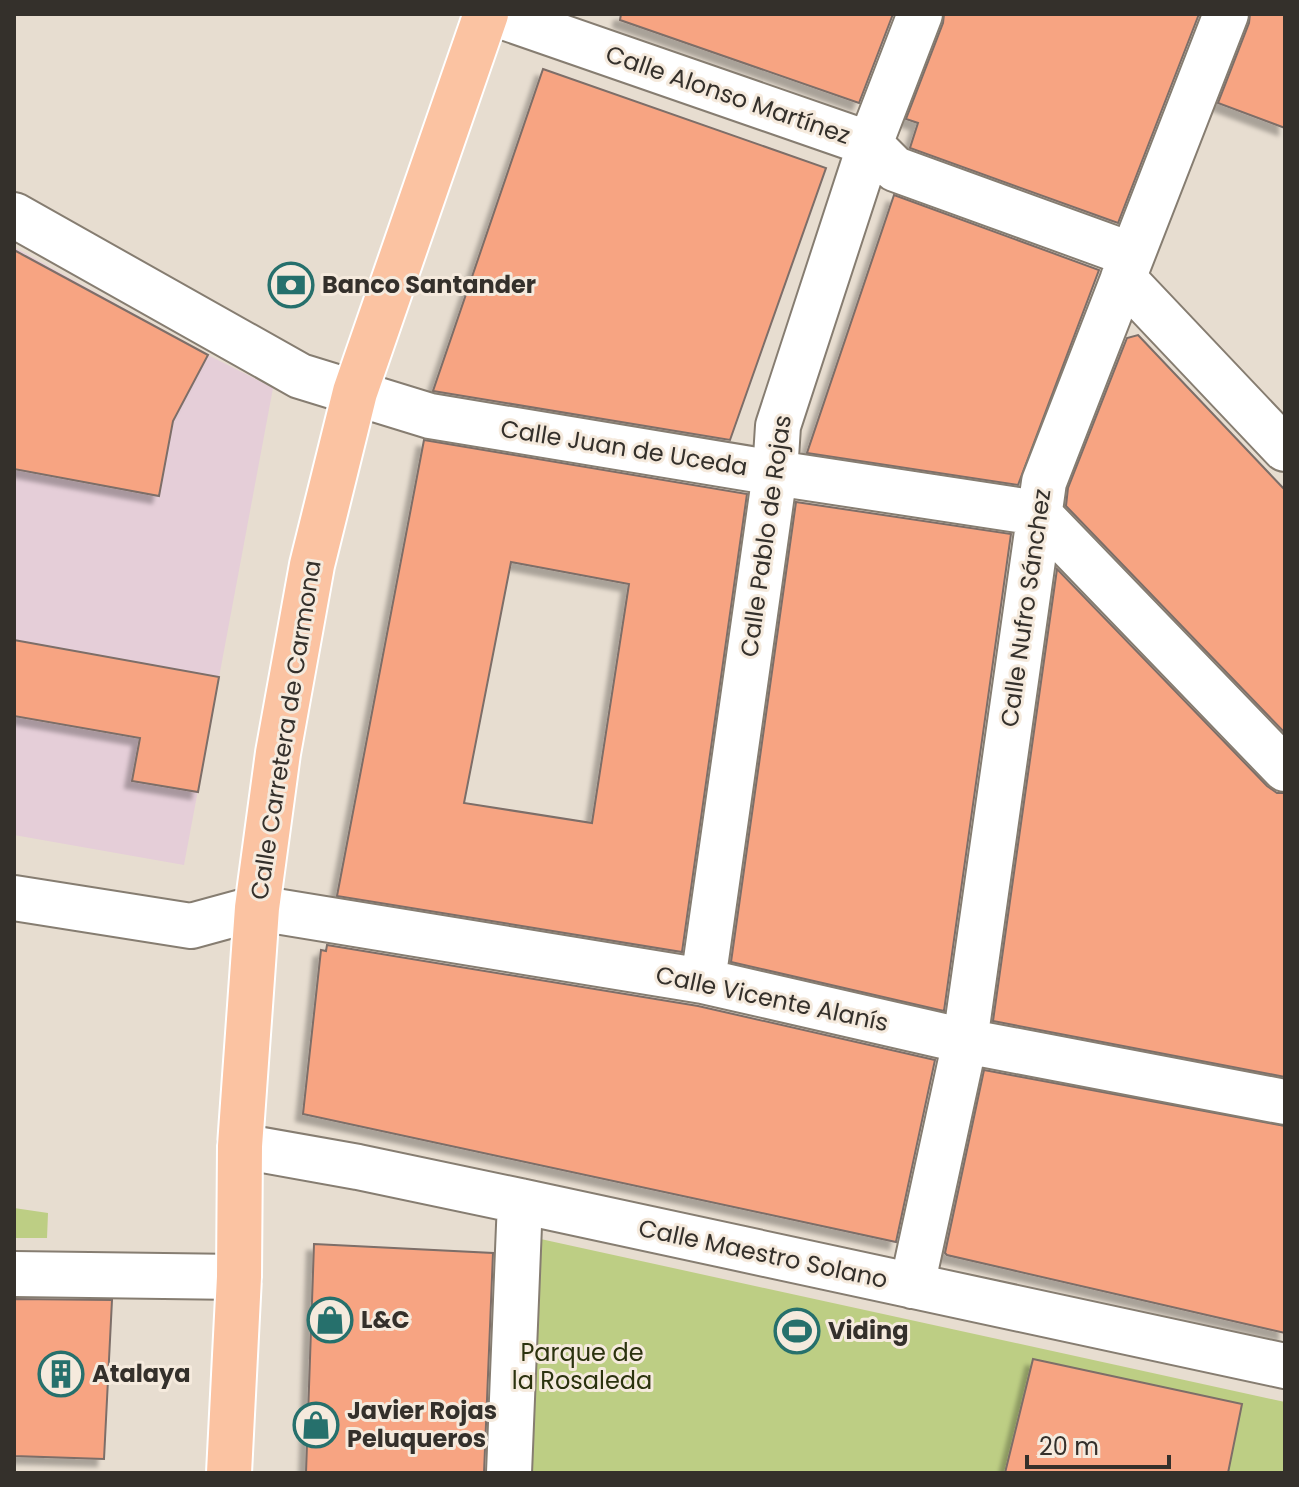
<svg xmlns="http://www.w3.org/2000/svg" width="1299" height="1487" viewBox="0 0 1299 1487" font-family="Poppins,sans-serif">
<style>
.education{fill:#e5ced8}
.green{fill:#bdce84}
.building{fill:#f7a482;stroke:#7d6e68;stroke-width:2;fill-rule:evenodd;filter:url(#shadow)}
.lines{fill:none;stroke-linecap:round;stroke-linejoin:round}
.minor-casing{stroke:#867d71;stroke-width:48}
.major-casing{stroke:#fff;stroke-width:48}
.minor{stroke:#fff;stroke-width:44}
.major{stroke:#fbc3a2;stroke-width:44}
.labels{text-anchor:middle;stroke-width:6;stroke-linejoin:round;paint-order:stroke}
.street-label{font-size:24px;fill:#34302b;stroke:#f5eadd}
.poi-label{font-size:24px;font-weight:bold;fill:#34302b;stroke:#f5eadd;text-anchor:start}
.park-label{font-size:24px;fill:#2b320e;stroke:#f5eadd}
</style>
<defs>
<filter id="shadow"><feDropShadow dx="-7" dy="7" stdDeviation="2" flood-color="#0004"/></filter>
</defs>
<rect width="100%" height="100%" fill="#e7ddd0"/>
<path class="education" d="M14,247L208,355L273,388L184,865L14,835Z"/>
<path class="green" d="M14,1208L48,1213L47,1238H14Z
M536,1238L1285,1402V1473H527Z"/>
<path class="building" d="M621,14H893L859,103L620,20Z
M944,14H1199L1118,223L910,148L918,123L906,119L943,23Z
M1250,14H1285V128L1218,103L1249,23Z
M543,69L826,168L730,440L433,391Z
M894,195L1099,270L1018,485L807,453Z
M14,250L208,355L173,421L159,496L14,469Z
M1138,335L1285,490V733L1066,506L1068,488L1127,338Z
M424,440L747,494L682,952L337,896ZM511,562L629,584L592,823L464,803Z
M796,502L1011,534L944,1011L731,962Z
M1057,569L1267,786L1277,793H1285V1077L993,1021Z
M14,640L219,677L198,792L132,781L140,738L14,716Z
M327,945L698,1006L935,1060L896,1242L303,1114L321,950L326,951Z
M984,1070L1285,1126V1333L947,1255L945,1253Z
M314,1244L493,1253L484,1473H306Z
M14,1299L112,1300L104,1459L14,1456Z
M1033,1359L1242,1404L1228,1473H1005Z"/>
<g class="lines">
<g class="minor-casing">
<path id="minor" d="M495,14L870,144L895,169L1132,255
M14,215L300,376L430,416L775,473L1038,513L1285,769
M1123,278L1285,449
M14,898L191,926L257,908L703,981L965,1041L1285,1102
M703,981L775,473L778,426L870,144L920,14
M240,1146L358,1167L520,1201L1285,1366
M14,1274L239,1277
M912,1286L965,1041L1044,482L1226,14
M509,1473L520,1201"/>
</g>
<g class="major-casing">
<path id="major" d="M229,1473L239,1277L240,1146L257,908L278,753L312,565L355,392L486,14"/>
</g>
<use href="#minor" class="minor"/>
<use href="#major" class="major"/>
</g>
<defs>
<g id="bank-ring" transform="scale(2.3)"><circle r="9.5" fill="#f5eadd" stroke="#26706c" stroke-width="1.5"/><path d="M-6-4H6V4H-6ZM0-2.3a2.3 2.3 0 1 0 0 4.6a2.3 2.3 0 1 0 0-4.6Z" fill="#26706c"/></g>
<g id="shop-ring" transform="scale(2.3)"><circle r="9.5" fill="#f5eadd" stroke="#26706c" stroke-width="1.5"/><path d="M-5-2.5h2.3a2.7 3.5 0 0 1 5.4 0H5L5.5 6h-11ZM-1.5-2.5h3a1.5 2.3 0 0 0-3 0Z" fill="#26706c"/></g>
<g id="stadium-ring" transform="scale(2.3)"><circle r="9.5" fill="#f5eadd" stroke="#26706c" stroke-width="1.5"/><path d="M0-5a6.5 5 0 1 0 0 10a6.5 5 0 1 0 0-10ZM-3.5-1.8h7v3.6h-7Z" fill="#26706c"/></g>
<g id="building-ring" transform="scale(2.3)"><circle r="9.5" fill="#f5eadd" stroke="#26706c" stroke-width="1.5"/><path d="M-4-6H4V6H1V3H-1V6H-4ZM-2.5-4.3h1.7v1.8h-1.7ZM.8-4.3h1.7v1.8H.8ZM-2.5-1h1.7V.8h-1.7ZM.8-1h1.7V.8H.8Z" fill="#26706c"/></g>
</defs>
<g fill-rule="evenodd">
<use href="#bank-ring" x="291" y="285"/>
<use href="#shop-ring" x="330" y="1320"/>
<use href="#stadium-ring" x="797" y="1331"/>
<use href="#building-ring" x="61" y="1374"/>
<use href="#shop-ring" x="316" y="1425"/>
</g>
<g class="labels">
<g class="street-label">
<text transform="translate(728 95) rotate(19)" y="8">Calle Alonso Martínez</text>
<text transform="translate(624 448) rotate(9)" y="8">Calle Juan de Uceda</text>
<text transform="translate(766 536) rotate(-82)" y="8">Calle Pablo de Rojas</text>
<text transform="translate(1026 608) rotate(-82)" y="8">Calle Nufro Sánchez</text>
<text transform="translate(286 730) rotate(-81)" y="8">Calle Carretera de Carmona</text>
<text transform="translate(772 999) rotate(12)" y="8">Calle Vicente Alanís</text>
<text transform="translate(763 1254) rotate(12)" y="8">Calle Maestro Solano</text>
</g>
<g class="poi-label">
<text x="322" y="293">Banco Santander</text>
<text x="361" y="1328">L&amp;C</text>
<text x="828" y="1339">Viding</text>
<text x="92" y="1382">Atalaya</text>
<text x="347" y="1419">Javier Rojas<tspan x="347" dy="28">Peluqueros</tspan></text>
</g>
<g class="park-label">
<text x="582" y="1361">Parque de<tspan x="582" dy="28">la Rosaleda</tspan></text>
</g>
</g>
<rect width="1299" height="1487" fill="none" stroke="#34302b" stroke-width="32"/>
<path d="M1027 1455v12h142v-12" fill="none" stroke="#34302b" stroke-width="4"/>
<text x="1039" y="1455" font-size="24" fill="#34302b" stroke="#f5eadd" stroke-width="6" paint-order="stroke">20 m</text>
</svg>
